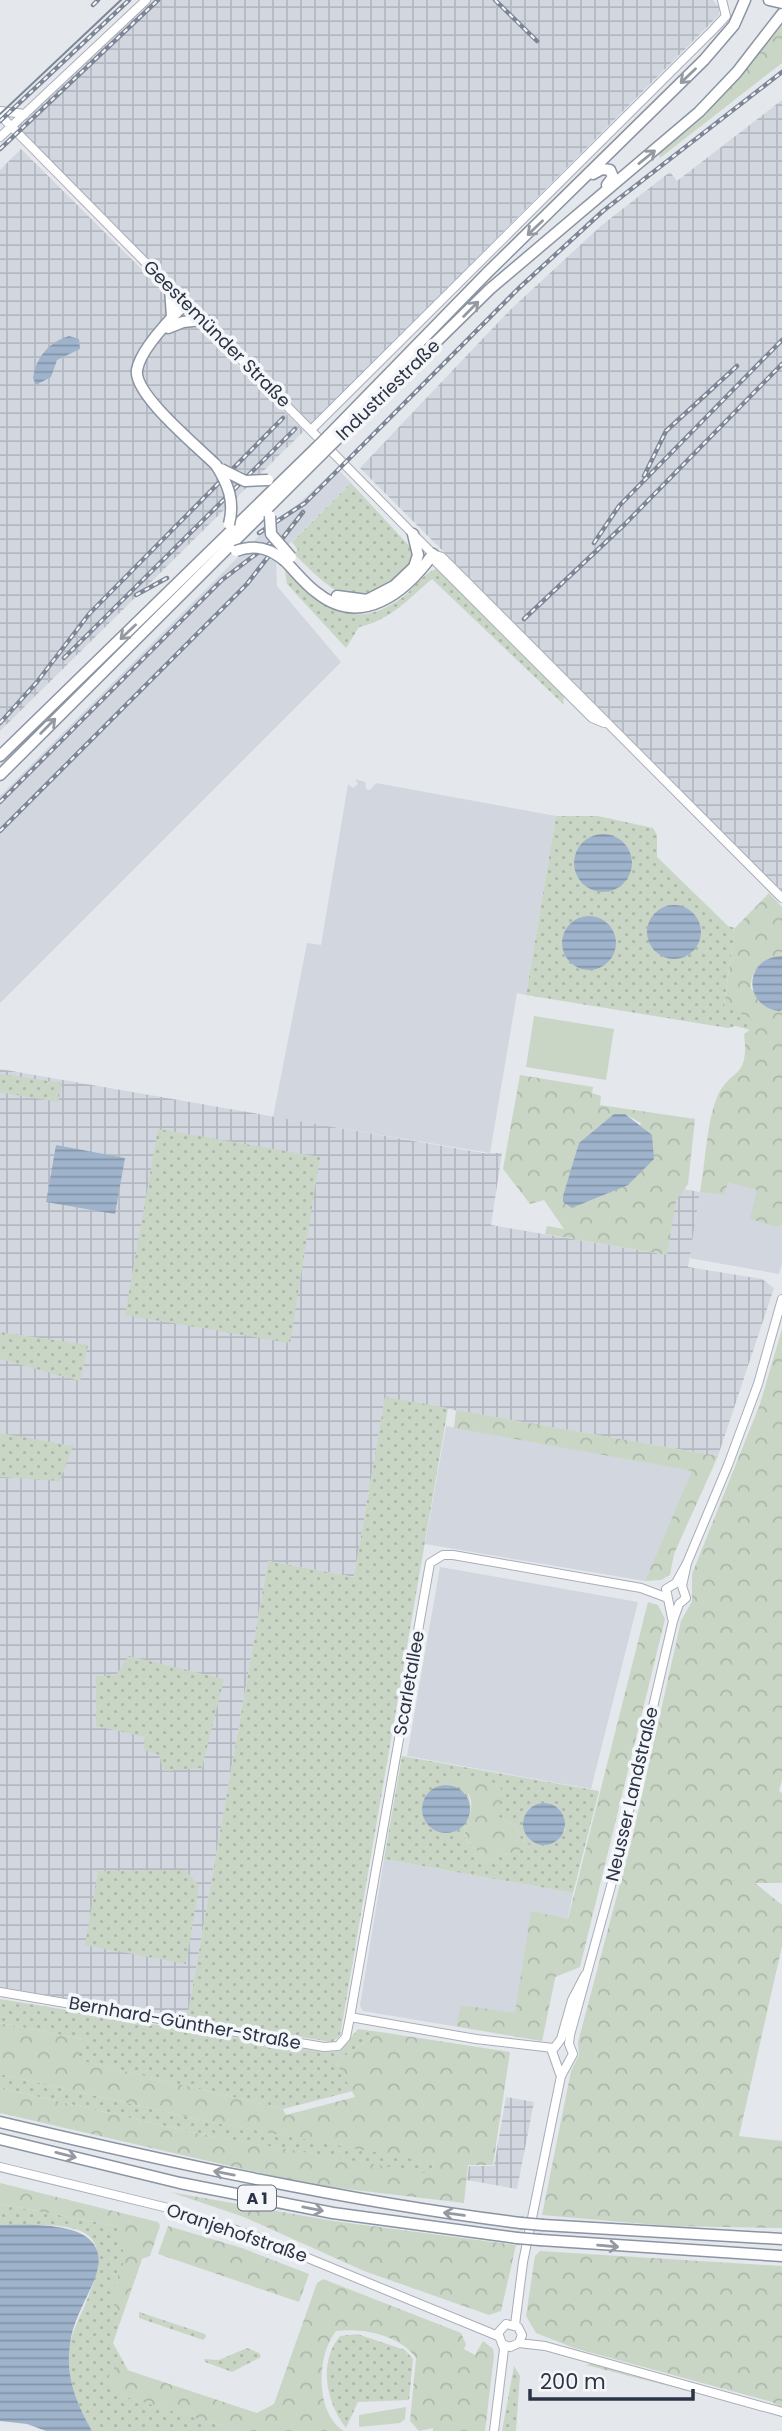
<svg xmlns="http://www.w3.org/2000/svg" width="782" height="2431" viewBox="0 0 782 2431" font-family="Poppins,sans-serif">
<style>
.built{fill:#d2d6de}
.industrial{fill:url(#industrial-grid)}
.grass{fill:url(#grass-dots);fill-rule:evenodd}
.forest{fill:url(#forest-crowns);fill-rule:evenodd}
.garden{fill:#c9d6c5}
.water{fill:url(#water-rules)}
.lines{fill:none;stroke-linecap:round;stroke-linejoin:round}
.secondary-casing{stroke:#a9aeb7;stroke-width:10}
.highway-casing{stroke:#8b94a3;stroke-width:13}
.secondary{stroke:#fff;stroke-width:8}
.highway{stroke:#fff;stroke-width:10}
.tram{stroke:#7d8696;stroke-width:2}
.rail-casing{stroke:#7d8696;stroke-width:4.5}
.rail{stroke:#f4f6f9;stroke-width:2;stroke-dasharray:5;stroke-linecap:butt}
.highway-bridge-casing{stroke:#8b94a3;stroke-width:13;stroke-linecap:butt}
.highway-bridge{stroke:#fff;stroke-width:10}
.oneway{stroke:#959aa2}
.labels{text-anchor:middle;stroke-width:7;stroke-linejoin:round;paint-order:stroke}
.shield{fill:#f4f6f9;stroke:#676e7b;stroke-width:2}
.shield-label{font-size:16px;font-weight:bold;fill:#2b3445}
.street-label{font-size:18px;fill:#2b3445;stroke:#f4f6f9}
</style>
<defs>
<pattern id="industrial-grid" width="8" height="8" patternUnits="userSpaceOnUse" patternTransform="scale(1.75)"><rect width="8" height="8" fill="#d2d6de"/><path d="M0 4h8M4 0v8" fill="none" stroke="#b4b8c0"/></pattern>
<pattern id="grass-dots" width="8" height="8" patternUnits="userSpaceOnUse" patternTransform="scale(1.75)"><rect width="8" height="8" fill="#c9d6c5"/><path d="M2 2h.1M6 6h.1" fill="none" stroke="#adb8ab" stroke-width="1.8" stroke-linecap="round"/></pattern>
<pattern id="forest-crowns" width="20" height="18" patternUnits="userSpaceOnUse" patternTransform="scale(1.75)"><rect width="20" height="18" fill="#c9d6c5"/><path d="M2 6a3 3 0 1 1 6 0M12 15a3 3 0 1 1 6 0" fill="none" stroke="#adb8ab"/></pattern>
<pattern id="water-rules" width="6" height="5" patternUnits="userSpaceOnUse" patternTransform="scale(1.75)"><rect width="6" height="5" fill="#9fb4cc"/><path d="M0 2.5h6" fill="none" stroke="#8293a7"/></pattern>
</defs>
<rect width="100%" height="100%" fill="#e4e7ec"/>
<path class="built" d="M337,468L351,483L276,557L277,586L341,662L0,1003V796L274,521L298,504Z
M355,779L365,782L366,789L370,790L376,783L556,816L526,995L517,993L490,1153L273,1117L307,943L321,945L348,784L353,788L358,784Z
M727,1181L758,1190L776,1227L782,1225V1263L779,1274L689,1258L700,1192L724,1195Z
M446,1426L693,1471L645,1581L425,1544Z
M440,1567L638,1602L591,1789L407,1756Z
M384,1859L573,1893L542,2041L363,2011L360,2006Z"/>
<path class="industrial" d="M146,0H713L720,8L719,15L311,424L16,126Z
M782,100V891L360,468L509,311L602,225L670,172L677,181Z
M21,149L304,431L0,731V170Z
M0,1069L483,1153H502L491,1225L661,1254L673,1187L700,1192L688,1267L762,1279L774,1288L718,1456L385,1398L354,1577L268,1561L187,2019L0,1987Z
M506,2097L534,2102L517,2189L467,2180L469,2166H494Z"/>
<path class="grass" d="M351,483L412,549V562C358,616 342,601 294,554L298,550L292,542Z
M284,564C321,604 351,635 403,597C415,588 422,574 436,569L461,590L564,695L563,704L432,579C408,599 391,620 359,627L346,648L287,584Z
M556,816H598L653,828L657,835V857L728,926L735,928L724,1004L754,1020V1027L750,1030L736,1026L728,1028L526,995Z
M0,1074L62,1083L58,1102L0,1092Z
M158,1129L320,1157L290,1343L125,1315Z
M0,1332L88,1345L80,1381L0,1359Z
M385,1397L448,1408L340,2036L332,2042L187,2019L268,1561L354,1577Z
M0,1433L73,1446L60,1481L0,1477Z
M129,1656L224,1679L202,1768L164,1771L159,1755L144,1750L145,1737L96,1726V1676L116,1675Z
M402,1756L599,1791L573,1893L384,1859ZM449,1785L467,1798L469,1812L457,1830L443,1832L425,1820L422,1806ZM464,1787L499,1817L515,1826L519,1837L530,1846L487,1861L464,1837C468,1816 476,1806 464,1787ZM534,1805L564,1816L565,1830L551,1844H537L525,1815Z
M185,1870L199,1885L186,1964L85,1945L98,1871Z
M0,1999L323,2052L340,2051L358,2029L380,2032L336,2062L353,2091L283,2109L77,2060L82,2039L0,2023Z
M0,2074L211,2122L434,2162L430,2175L200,2134L0,2088Z
M0,2204L117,2226L142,2259L113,2343L128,2370L121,2395L238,2431H92C81,2412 68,2388 68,2365C68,2357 68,2346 71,2339C78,2313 121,2249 81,2231C58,2222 24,2226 0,2225Z
M139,2312L205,2334L206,2337L203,2340L139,2318Z
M357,2334L405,2350L413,2359L409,2400L358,2402L346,2428C326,2403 318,2362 340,2336Z
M247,2348L259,2353L261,2357L232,2372L205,2362L204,2359L219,2360Z
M593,2363L734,2400L736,2403L586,2365Z
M514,2366L520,2376L516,2431H502Z"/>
<path class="forest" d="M782,20V63L660,158L659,154L705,116Z
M769,893L782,907V956C762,957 750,970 751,989L782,1010V1225L777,1227L750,1219L757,1190L728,1182L724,1195L700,1192C705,1166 707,1122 716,1100C729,1066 750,1082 744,1034L754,1027V1020L724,1005L735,928Z
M520,1075L593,1087L592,1093L601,1096L600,1105L695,1119L688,1184L676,1201L667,1255L545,1234L547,1226L564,1229L544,1200L530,1204L503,1169ZM614,1114H625L641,1123L604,1195L572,1208Z
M782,1329V1780L779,1791L782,1793V1883H755L782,1905V1946L739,2136L782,2141V2228L669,2226L542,2215L571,2071L579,2055L578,2042L633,1835L681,1621L692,1601V1574L760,1404Z
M456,1410L718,1456L674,1554L670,1575L661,1580L645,1581L692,1471L454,1428Z
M648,1602L658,1605L665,1619L580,1967L555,1977L542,2041L456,2026L461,2005L515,2013L531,1911L568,1919Z
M447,1774L501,1784L499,1817L515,1826L519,1837L530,1846L487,1861L464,1837C470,1808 483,1794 447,1781Z
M0,2023L82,2039L78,2060L283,2109L286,2115L355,2097L336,2062L380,2032L510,2052L493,2165H468L464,2203L313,2185L0,2113V2088L200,2134L430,2174L434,2163L211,2122L0,2074Z
M0,2183L158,2222L160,2226L150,2256L142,2259L122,2315L109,2299L125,2259L117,2226L0,2204Z
M170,2192L333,2221L516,2245L501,2311L489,2315L364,2271L244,2217Z
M168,2226L242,2248L309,2274L299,2302L158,2254Z
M540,2251L782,2266V2408L772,2402L574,2348L536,2333L526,2316L535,2256Z
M323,2279L461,2333L466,2344L464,2349L475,2355L483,2341L493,2349L494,2356L485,2431H433V2428L419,2431L410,2421L416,2358C399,2335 364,2328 336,2331C316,2356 315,2413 344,2431H238L113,2393L105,2384L115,2366L257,2413L274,2404L317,2283Z"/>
<path class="garden" d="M534,1016L614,1029L606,1080L526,1067Z
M406,2407L405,2419L400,2423L359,2427V2415Z"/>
<path class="water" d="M69,336L79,339L80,349L57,360L51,377L36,385L33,378C36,357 49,342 69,336Z
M574 863a29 29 0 1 1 58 0a29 29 0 1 1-58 0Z
M647 932a27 27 0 1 1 54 0a27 27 0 1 1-54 0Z
M562 943a27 27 0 1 1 54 0a27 27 0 1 1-54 0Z
M782,956V1010L779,1011C742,1006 744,957 782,956Z
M614,1114H625L652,1135L654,1159L628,1185L572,1208L563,1202V1196L579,1143Z
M56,1145L125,1158L115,1214L46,1202Z
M422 1809a24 24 0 1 1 48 0a24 24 0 1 1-48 0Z
M523 1824a21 21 0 1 1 42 0a21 21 0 1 1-42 0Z
M0,2225C35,2225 117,2219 95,2278C87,2299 72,2322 70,2344C65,2376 76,2403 92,2431H46L27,2424L0,2421Z"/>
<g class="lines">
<g class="secondary-casing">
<path id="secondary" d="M0,111L25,114
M0,115L413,534L433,554L442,557L782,898
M0,137L146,0
M311,430L713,30L726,16L722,0
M433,554L436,562L592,718L604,723
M672,1618L666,1589L676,1583L687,1563L728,1465L758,1384L782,1299
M0,1992L324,2047L338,2046L346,2037L350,2017L430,1563L443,1555H453L641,1588L665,1597
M350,2017L476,2039L553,2048
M560,2074L552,2051L561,2039L572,2000L585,1975
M0,2167L168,2208L254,2236L498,2336
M515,2325L523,2262L561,2076L573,2054L569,2044L570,2035L614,1875L673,1621L679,1604L686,1598L682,1586L687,1563
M519,2343L545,2346L782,2412
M494,2431L504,2349L498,2333L506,2324L518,2327L522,2335L519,2343L510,2347L502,2344"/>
</g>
<g class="highway-casing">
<path id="highway" d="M769,0L782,3
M593,174L602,169L610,170L613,177L607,185
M170,288L172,317
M185,304C171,318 140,350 137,370C133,394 198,447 216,465
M168,328L183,322L202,320
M328,436L487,273L704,60L734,25L745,0
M334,442L490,289L699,112L737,72L782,14
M285,561C295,571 305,584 316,592C361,629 406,592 433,554
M337,596L367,600L394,586L414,567L418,555L413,534
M0,756L316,448
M0,775L322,454
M0,2122C173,2163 345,2201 521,2223
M0,2139L180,2183L333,2213L517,2238
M543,2225L782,2239
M540,2240L782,2256"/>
</g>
<use href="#secondary" class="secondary"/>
<use href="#highway" class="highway"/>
<path class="tram" d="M0,114L121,0"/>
<g class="rail-casing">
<path id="rail" d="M495,0L537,41
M93,5L98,0
M0,121L129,0
M0,149L158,0
M644,476L666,431L737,366
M259,533L305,503L519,288L603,211L782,72
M594,543L619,506L782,340
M136,595L167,578
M524,619L625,524L782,364
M64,658L295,429
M0,723L37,682L89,614L283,418
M0,802L222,580L277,538
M0,831L247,584L303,512"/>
</g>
<use href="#rail" class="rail"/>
<g class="highway-bridge-casing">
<path id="highway-bridge" d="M316,448L328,436
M322,454L334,442
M216,465C228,484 235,501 229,524
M221,469L245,481L268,480
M270,516L271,534L291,557
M236,551C255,544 270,548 285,561
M521,2223L543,2225
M517,2238L540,2240"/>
</g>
<use href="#highway-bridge" class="highway-bridge"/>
</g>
<defs><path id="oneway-shaft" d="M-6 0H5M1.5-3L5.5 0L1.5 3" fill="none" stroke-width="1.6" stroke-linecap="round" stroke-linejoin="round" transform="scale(1.75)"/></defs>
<g class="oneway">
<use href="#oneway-shaft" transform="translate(688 76) rotate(136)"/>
<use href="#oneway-shaft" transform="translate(647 157) rotate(-39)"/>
<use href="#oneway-shaft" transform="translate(535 228) rotate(136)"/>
<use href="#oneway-shaft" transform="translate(471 309) rotate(-45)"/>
<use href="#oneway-shaft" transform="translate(128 632) rotate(137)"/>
<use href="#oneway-shaft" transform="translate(48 726) rotate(-45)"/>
<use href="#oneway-shaft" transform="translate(66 2155) rotate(14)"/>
<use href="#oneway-shaft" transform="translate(224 2173) rotate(-169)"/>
<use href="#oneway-shaft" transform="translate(313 2209) rotate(11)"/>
<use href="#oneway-shaft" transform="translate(454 2214) rotate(-172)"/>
<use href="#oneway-shaft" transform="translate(608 2246) rotate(5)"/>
</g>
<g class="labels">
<rect class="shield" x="238" y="2185.5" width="38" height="25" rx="5"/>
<g class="shield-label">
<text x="257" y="2204">A 1</text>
</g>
<g class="street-label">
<text transform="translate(217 334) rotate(45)" y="6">Geestemünder Straße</text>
<text transform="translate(388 390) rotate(-44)" y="6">Industriestraße</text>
<text transform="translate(409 1683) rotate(-80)" y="6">Scarletallee</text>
<text transform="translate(632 1794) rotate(-77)" y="6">Neusser Landstraße</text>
<text transform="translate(185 2023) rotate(10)" y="6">Bernhard-Günther-Straße</text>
<text transform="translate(237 2233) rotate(19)" y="6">Oranjehofstraße</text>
</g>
</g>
<path d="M530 2389v10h163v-10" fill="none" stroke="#2b3445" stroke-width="3.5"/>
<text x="540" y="2389" font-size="21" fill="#2b3445" stroke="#f4f6f9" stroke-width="5" paint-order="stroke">200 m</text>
</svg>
